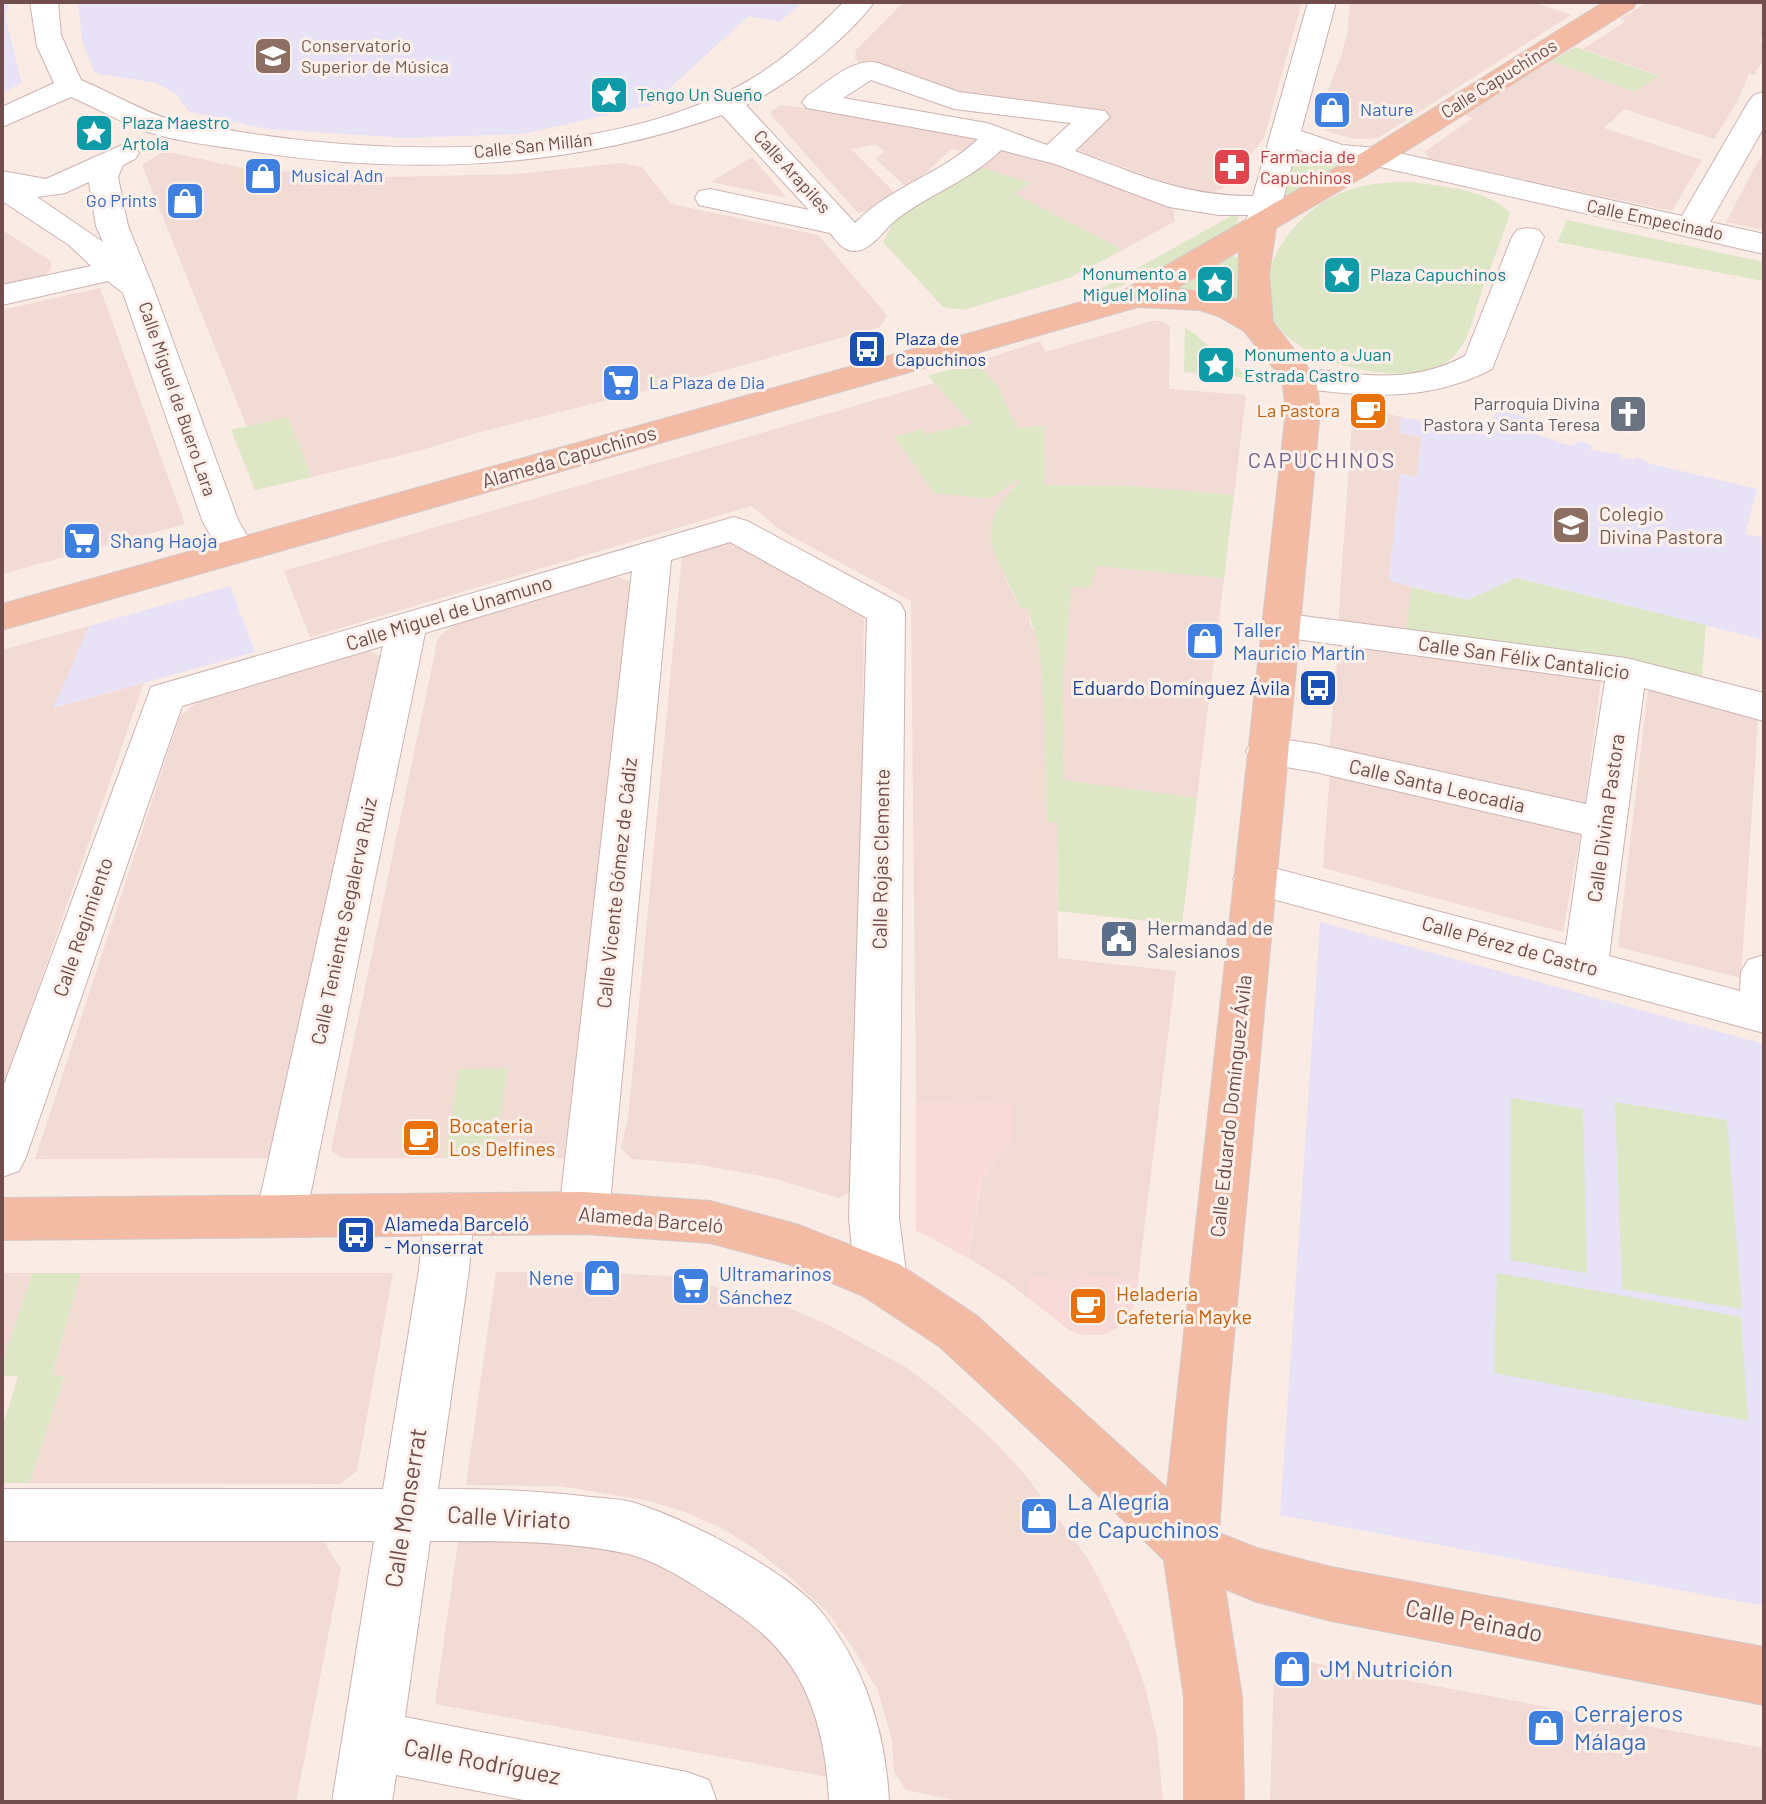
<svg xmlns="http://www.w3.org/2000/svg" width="1766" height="1804" viewBox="0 0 1766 1804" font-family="Barlow,sans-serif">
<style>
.residential{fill:#f1dbd4}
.commercial{fill:#f9dadb}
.education{fill:#e8e2f6}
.green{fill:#dde6c5}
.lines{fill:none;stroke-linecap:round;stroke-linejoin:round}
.minor-casing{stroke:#cdb3b0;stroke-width:2}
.major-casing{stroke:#d4caca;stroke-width:2}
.minor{fill:#fff;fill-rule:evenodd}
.major{fill:#f3bba4;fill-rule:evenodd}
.labels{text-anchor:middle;stroke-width:6;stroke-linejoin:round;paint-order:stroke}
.far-education-label{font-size:18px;fill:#785e54;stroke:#fdf0eb;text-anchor:start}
.far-street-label{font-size:18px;fill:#714e4d;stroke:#fdf0eb}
.far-culture-label{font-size:18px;fill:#0d838f;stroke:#fdf0eb;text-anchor:start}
.far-shop-label{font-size:18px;fill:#366cbe;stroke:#fdf0eb;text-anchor:start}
.far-health-label{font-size:18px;fill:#be3a42;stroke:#fdf0eb;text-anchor:start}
.far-transit-label{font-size:18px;fill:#164399;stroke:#fdf0eb;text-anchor:start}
.far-worship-label{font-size:18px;fill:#5b616d;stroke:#fdf0eb;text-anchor:end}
.far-food-label{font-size:18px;fill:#c56008;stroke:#fdf0eb;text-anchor:end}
.street-label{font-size:20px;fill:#714e4d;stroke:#fdf0eb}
.education-label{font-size:20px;fill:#785e54;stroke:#fdf0eb;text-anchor:start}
.shop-label{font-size:20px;fill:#366cbe;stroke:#fdf0eb;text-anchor:start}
.transit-label{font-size:20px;fill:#164399;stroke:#fdf0eb;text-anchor:end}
.service-label{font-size:20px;fill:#4e5e75;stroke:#fdf0eb;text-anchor:start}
.food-label{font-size:20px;fill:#c56008;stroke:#fdf0eb;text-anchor:start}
.neighbourhood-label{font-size:22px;letter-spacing:2px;fill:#72658c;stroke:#fdf0eb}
.near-shop-label{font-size:24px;fill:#366cbe;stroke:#fdf0eb;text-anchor:start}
.near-street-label{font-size:24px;fill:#714e4d;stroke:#fdf0eb}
</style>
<rect width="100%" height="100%" fill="#faebe5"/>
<path class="residential" d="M904,2H1302L1264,138L1224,188L1208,194L1167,183L1066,146L1094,118L976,104L862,66L855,58L856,50Z
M1350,2H1534L1571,15L1378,138L1355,139L1328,132L1316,121L1341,56L1348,30Z
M1648,2H1764V32L1760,41L1764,43L1763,60L1754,75L1749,74L1737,102L1714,139L1624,109L1604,128L1702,160L1672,211L1430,159L1424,152L1473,118L1464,115L1551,61L1636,92L1658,75L1583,49L1626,21L1620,19Z
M817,102L987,132L965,152L951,149L908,189L876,159L884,152L877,144L851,149L897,195L876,208L858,213L771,115V112L780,105L806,108Z
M1008,143L1047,162L1173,209L1175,221L1123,250L1013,193L1030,184L980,167Z
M164,151L247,169L387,177L518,174L620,163L642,167L671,204L818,235L887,315L880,327L704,376L480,432L422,450L312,477L288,417L247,427L142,165Z
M1764,152V230L1726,222L1752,172Z
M752,157L785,196L784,197L711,182Z
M2,230L51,261V270L42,276L2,286Z
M100,288L185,524L2,574V310Z
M1152,321H1161L1170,326L1169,389L1246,395L1234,495L1131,486L1044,485L1045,426L1017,428L997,385L976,362L1040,341L1045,352Z
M934,383L972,423L939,433L926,434L922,429L894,437L934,493L1016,480L1021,482L1011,490L1005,578L1020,608H1029L1030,625L1036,635L1039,651L1045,711L1047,821H1057L1058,958L1176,971L1135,1303L1123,1325L1103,1335H1082L1071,1331L1006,1281L968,1258L982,1180L1013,1138V1104L916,1102L911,601L782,531L751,506L310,637L284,571Z
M1353,406L1401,417L1400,433L1421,436L1417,477L1400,475L1389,580L1411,587L1406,634L1338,624Z
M733,541L864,613L857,1188L839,1198L772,1178L695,1164L632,1159L621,1148L628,1118L682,556Z
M1096,566L1224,578L1197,798L1064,781L1062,695L1071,586Z
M616,576L633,583L564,1158H341L331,1150L438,638L453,625Z
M89,626L54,708L144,683L2,1092V650Z
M1339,642L1601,680L1584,809L1329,750Z
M369,651L386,659L270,1158L35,1159L180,716L197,702Z
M1648,689L1758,720L1741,978L1618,947Z
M1330,772L1581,830L1563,932L1323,868Z
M496,1272H583L670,1276L709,1283V1285L785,1306L830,1326L904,1366L939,1392L993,1440L1026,1476L1086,1556L1098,1577L1129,1642L1145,1687L1157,1737L1163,1802H964L906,1790L894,1772L892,1740L878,1691L853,1648L829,1614L791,1578L755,1549L727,1531L686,1512L645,1500L559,1486L466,1485Z
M2,1273H32L2,1365Z
M81,1273H393L357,1471L340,1484L30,1483L64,1377L52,1376Z
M459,1535L635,1550L689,1577L774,1641L812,1695L834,1778L435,1704Z
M2,1537H321L341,1569L296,1802H2Z
M1298,1660L1764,1748V1802H1270L1274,1675Z"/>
<path class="commercial" d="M916,1102L1013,1104V1138L981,1181L968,1258L916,1230Z
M1078,1273L1137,1280L1135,1303L1123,1325L1103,1335H1082L1064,1326L1027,1297L1030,1274L1067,1283Z"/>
<path class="education" d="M2,2H9L5,17L22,83L2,93Z
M78,2H802L780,22L749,16L651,105L523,134L405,138L266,129L188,111L177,95L157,83L99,74L94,71L82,41Z
M1497,410L1543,421L1538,435L1562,443L1575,446L1577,441L1592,445L1591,450L1621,454V457L1634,460L1635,457L1649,461L1648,463L1757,489L1745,534L1764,537V640L1516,578L1468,600L1389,581L1400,474L1417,477L1421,437L1400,433L1401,417L1488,435Z
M230,586L255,652L53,708L89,626Z
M1320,922L1764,1044V1606L1280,1515Z"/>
<path class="green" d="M1575,47L1659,76L1635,92L1551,61Z
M1293,152H1300L1340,165L1289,197H1282Z
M980,167L1031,183L1014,193L1123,250L1069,278L964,310L943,307L883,242L890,229V220Z
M1412,182C1444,187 1488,189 1510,213C1502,238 1492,263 1483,288C1475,309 1471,338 1455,355C1419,395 1289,365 1271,314C1253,263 1300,208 1346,191C1367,183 1390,182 1412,182Z
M1240,211L1235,229L1178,261L1107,292L1102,288Z
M1567,220L1764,262V281L1557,242Z
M1233,256L1238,258L1241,304L1211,294L1172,289Z
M1185,327L1250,378L1184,372Z
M976,362L997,385L1017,428L1045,426L1044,485L1131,486L1234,495L1224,578L1096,566L1091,588L1071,587L1062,695L1064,780L1197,798L1182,925L1058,911L1057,822H1047C1044,765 1046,708 1039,651C1037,635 1030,624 1029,609L1020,608C998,552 967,533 1020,482L1016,480L990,499L934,493L894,437L922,429L926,434L972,424L928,376Z
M288,417L312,477L255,490L231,430Z
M1516,578L1706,625L1702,676L1644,664L1406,634L1411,587L1468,600Z
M508,1068L494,1158H444L459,1069Z
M1511,1098L1583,1109L1587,1273L1510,1260Z
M1615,1102L1727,1120L1742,1309L1622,1289Z
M32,1273H81L52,1375L64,1376L30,1483H2V1429L18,1376H2V1365Z
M1497,1273L1741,1317L1748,1421L1494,1373Z"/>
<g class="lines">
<g class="minor-casing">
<path id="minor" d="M30,2H58L61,35L81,80C113,93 142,112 175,121C196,127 220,128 241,132C389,156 600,159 735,88C777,67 811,34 844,2H874C849,38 785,87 746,105L855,223C891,186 942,174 978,139L807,108L802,102L807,96C827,83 853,57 878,63L959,92L1105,111L1110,117L1075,151C1138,174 1185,197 1253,196L1308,2H1336L1301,131L1342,145L1376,148L1682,216L1749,101L1754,95L1764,92V127L1710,222L1764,234V254L1376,166L1338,163L1296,149L1277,223L1272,230L1261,232L1250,230L1245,223L1248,215H1219L1169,207L1055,164L1001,150C971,180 931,193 897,219C885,228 871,252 854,251C843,251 837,241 830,233L699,205L695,198L699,191L710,189L809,210L722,115C569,170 403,176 243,150C211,145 179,142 148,132C121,123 97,108 71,97L2,127V107L54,83L37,46ZM871,80L954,109L1071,123L1047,145L987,123L843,98Z
M124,144L135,147L139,153L135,159L123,165L118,177L128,226L155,292L238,520L255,550L249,558L236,562L223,558L202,520L123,293L108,281L2,305V285L91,266L69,245L2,201V171L46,179ZM89,182L96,226L103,242L37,197L65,193Z
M1528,228L1539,230L1544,237L1492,369C1429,402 1367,397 1299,388L1287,385L1282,378L1287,371C1305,366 1324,371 1343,373C1387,378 1426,377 1465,356L1512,237L1517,230Z
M734,517L747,521L900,603L905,612L899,1218L907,1280L899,1296L881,1302L863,1296L855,1280L849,1218L867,618L730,542L671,560L609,1213L602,1228L584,1234L566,1228L559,1213L632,571L425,633L306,1216L299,1231L281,1237L263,1231L256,1216L383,646L182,706L26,1157L19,1171L2,1177V1090L151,687Z
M1280,613L1626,658L1764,693V721L1644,688L1609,956L1740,991L1741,972L1748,960L1764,955V1033L1240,890L1233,879L1240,868L1255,863L1566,945L1582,834L1315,772L1252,761L1246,751L1252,741L1267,737L1315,744L1586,804L1605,681L1266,635L1261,626L1266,617Z
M449,1193L467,1199L474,1214L469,1270L438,1489C489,1489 538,1490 590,1497C603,1498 619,1499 632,1502C686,1519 789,1570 824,1615C866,1670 886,1735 889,1802H829C827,1751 816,1695 782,1654C762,1629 732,1610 706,1593C683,1578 653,1559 624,1553C560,1540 495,1541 430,1541L405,1717L687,1772L709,1780L717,1802H534L396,1775L392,1802H332L374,1541H2V1489H383L419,1270L424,1214L431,1199Z"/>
</g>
<g class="major-casing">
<path id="major" d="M1604,2H1637L1633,8L1387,163L1276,228L1269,274L1273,322L1316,378L1320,410L1227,1411L1219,1533L1257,1548L1331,1567L1764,1647V1705L1331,1621L1257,1602L1225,1589L1242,1697L1244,1802H1184V1697L1164,1560L1066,1464L940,1347L863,1296L788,1264L710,1243L584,1234L2,1240V1198L584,1192L710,1201L796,1224L899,1264L976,1315L1167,1488L1286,410L1282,379L1244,331L1218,316L1200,310L1138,307L2,630V604L1124,290L1365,151ZM1239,251L1238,300L1177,288Z"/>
</g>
<use href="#minor" class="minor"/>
<use href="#major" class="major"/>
</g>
<defs>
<g id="university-square" transform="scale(2)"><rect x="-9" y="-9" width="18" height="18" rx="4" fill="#8d6e63" stroke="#fdf0eb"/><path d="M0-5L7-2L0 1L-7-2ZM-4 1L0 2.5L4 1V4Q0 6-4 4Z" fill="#fff"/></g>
<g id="sight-square" transform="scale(2)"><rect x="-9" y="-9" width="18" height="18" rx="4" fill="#0f9aa8" stroke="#fdf0eb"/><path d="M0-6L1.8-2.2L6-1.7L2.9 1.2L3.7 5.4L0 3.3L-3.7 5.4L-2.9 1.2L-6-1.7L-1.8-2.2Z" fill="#fff"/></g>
<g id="shop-square" transform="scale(2)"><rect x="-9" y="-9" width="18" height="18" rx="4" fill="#3f7fe0" stroke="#fdf0eb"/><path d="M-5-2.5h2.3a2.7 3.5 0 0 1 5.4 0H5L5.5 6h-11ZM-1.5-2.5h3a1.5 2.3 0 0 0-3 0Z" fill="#fff"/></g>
<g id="pharmacy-square" transform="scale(2)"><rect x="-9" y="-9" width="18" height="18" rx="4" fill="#e0444e" stroke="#fdf0eb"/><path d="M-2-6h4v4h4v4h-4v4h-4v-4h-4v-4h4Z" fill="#fff"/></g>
<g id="bus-square" transform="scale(2)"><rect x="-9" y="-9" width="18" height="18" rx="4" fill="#1a4fb4" stroke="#fdf0eb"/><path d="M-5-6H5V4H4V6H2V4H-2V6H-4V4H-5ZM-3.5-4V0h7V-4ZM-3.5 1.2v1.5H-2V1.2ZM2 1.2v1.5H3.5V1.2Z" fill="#fff"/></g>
<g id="supermarket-square" transform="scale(2)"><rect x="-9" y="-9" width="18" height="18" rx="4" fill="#3f7fe0" stroke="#fdf0eb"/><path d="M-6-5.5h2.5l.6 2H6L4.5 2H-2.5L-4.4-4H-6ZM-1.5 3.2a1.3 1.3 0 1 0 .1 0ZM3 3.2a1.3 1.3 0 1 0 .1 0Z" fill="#fff"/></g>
<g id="cafe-square" transform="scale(2)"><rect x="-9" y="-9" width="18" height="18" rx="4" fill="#e8710a" stroke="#fdf0eb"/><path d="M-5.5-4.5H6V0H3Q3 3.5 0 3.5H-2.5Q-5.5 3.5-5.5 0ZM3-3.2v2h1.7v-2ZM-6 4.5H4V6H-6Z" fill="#fff"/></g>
<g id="church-square" transform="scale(2)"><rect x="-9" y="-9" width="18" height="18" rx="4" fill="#6b7280" stroke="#fdf0eb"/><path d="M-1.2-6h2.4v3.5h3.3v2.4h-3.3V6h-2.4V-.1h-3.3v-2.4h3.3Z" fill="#fff"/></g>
<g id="school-square" transform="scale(2)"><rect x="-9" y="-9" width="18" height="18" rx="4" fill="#8d6e63" stroke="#fdf0eb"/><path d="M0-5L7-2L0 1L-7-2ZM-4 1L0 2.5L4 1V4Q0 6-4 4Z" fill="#fff"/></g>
<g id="civic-square" transform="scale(2)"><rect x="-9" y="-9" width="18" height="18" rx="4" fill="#5c6f8a" stroke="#fdf0eb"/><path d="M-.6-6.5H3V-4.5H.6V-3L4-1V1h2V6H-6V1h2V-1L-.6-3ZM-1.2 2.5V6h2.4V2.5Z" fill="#fff"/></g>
</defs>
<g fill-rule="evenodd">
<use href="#university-square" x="273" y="56"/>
<use href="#sight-square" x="609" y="95"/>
<use href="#shop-square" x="1332" y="110"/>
<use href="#sight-square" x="94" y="133"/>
<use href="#pharmacy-square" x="1232" y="167"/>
<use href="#shop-square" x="263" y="176"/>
<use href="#shop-square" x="185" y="201"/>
<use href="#sight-square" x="1342" y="275"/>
<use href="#sight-square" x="1215" y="284"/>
<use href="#bus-square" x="867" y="349"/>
<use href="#sight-square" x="1216" y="365"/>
<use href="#supermarket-square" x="621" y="383"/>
<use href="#cafe-square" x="1368" y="411"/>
<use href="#church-square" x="1628" y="414"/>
<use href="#school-square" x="1571" y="525"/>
<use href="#supermarket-square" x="82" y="541"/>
<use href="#shop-square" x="1205" y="641"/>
<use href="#bus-square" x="1318" y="688"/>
<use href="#civic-square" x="1119" y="939"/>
<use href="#cafe-square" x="421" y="1138"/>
<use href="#bus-square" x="356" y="1235"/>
<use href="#shop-square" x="602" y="1278"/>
<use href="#supermarket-square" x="691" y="1286"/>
<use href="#cafe-square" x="1088" y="1306"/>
<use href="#shop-square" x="1039" y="1516"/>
<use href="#shop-square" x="1292" y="1669"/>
<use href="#shop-square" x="1546" y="1728"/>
</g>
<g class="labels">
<g class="far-education-label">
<text x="301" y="52">Conservatorio<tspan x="301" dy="21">Superior de Música</tspan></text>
</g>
<g class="far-street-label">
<text transform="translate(1499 79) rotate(-32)" y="6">Calle Capuchinos</text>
<text transform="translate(533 146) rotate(-6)" y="6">Calle San Millán</text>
<text transform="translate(792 172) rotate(48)" y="6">Calle Arapiles</text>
<text transform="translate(1655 220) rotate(12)" y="6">Calle Empecinado</text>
<text transform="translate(177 399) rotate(71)" y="6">Calle Miguel de Buero Lara</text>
</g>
<g class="far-culture-label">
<text x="637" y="101">Tengo Un Sueño</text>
<text x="122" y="129">Plaza Maestro<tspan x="122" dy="21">Artola</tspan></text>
<text x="1187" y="280" text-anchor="end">Monumento a<tspan x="1187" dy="21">Miguel Molina</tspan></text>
<text x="1370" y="281">Plaza Capuchinos</text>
<text x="1244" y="361">Monumento a Juan<tspan x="1244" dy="21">Estrada Castro</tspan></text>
</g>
<g class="far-shop-label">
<text x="1360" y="116">Nature</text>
<text x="291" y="182">Musical Adn</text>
<text x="157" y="207" text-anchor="end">Go Prints</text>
<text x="649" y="389">La Plaza de Dia</text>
</g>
<g class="far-health-label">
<text x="1260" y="163">Farmacia de<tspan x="1260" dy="21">Capuchinos</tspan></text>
</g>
<g class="far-transit-label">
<text x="895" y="345">Plaza de<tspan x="895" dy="21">Capuchinos</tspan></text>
</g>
<g class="far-worship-label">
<text x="1600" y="410">Parroquía Divina<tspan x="1600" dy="21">Pastora y Santa Teresa</tspan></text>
</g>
<g class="far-food-label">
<text x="1340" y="417">La Pastora</text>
</g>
<g class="street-label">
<text transform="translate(569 457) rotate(-16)" y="7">Alameda Capuchinos</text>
<text transform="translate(449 613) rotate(-17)" y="7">Calle Miguel de Unamuno</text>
<text transform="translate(1524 658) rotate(8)" y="7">Calle San Félix Cantalicio</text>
<text transform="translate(1437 786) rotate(13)" y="7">Calle Santa Leocadia</text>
<text transform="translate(1606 818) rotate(-82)" y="7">Calle Divina Pastora</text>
<text transform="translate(881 859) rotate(-89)" y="7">Calle Rojas Clemente</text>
<text transform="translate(617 883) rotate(-84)" y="7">Calle Vicente Gómez de Cádiz</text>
<text transform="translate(344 921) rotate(-78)" y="7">Calle Teniente Segalerva Ruiz</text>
<text transform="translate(83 927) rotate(-71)" y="7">Calle Regimiento</text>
<text transform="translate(1510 946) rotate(15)" y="7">Calle Pérez de Castro</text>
<text transform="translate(1231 1106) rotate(-84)" y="7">Calle Eduardo Domínguez Ávila</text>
<text transform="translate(651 1220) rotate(5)" y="7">Alameda Barceló</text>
</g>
<g class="education-label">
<text x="1599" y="521">Colegio<tspan x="1599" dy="23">Divina Pastora</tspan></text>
</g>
<g class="shop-label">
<text x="110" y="548">Shang Haoja</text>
<text x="1233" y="637">Taller<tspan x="1233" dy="23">Mauricio Martín</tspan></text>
<text x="719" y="1281">Ultramarinos<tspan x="719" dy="23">Sánchez</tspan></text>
<text x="574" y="1285" text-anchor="end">Nene</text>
</g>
<g class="transit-label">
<text x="1290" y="695">Eduardo Domínguez Ávila</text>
<text x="384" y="1231" text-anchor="start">Alameda Barceló<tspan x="384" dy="23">- Monserrat</tspan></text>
</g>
<g class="service-label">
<text x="1147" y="935">Hermandad de<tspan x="1147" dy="23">Salesianos</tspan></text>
</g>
<g class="food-label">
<text x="449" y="1133">Bocateria<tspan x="449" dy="23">Los Delfines</tspan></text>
<text x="1116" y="1301">Heladería<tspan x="1116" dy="23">Cafetería Mayke</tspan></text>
</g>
<g class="neighbourhood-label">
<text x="1322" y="468">CAPUCHINOS</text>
</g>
<g class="near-shop-label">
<text x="1067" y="1510">La Alegría<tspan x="1067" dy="28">de Capuchinos</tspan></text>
<text x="1320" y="1677">JM Nutrición</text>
<text x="1574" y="1722">Cerrajeros<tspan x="1574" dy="28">Málaga</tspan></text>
</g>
<g class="near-street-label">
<text transform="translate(406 1508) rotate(-81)" y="8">Calle Monserrat</text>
<text transform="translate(509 1518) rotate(3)" y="8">Calle Viriato</text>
<text transform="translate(1474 1621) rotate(11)" y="8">Calle Peinado</text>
<text transform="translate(482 1762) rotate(11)" y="8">Calle Rodríguez</text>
</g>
</g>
<rect width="1766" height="1804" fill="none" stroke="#714e4d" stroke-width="8"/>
</svg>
